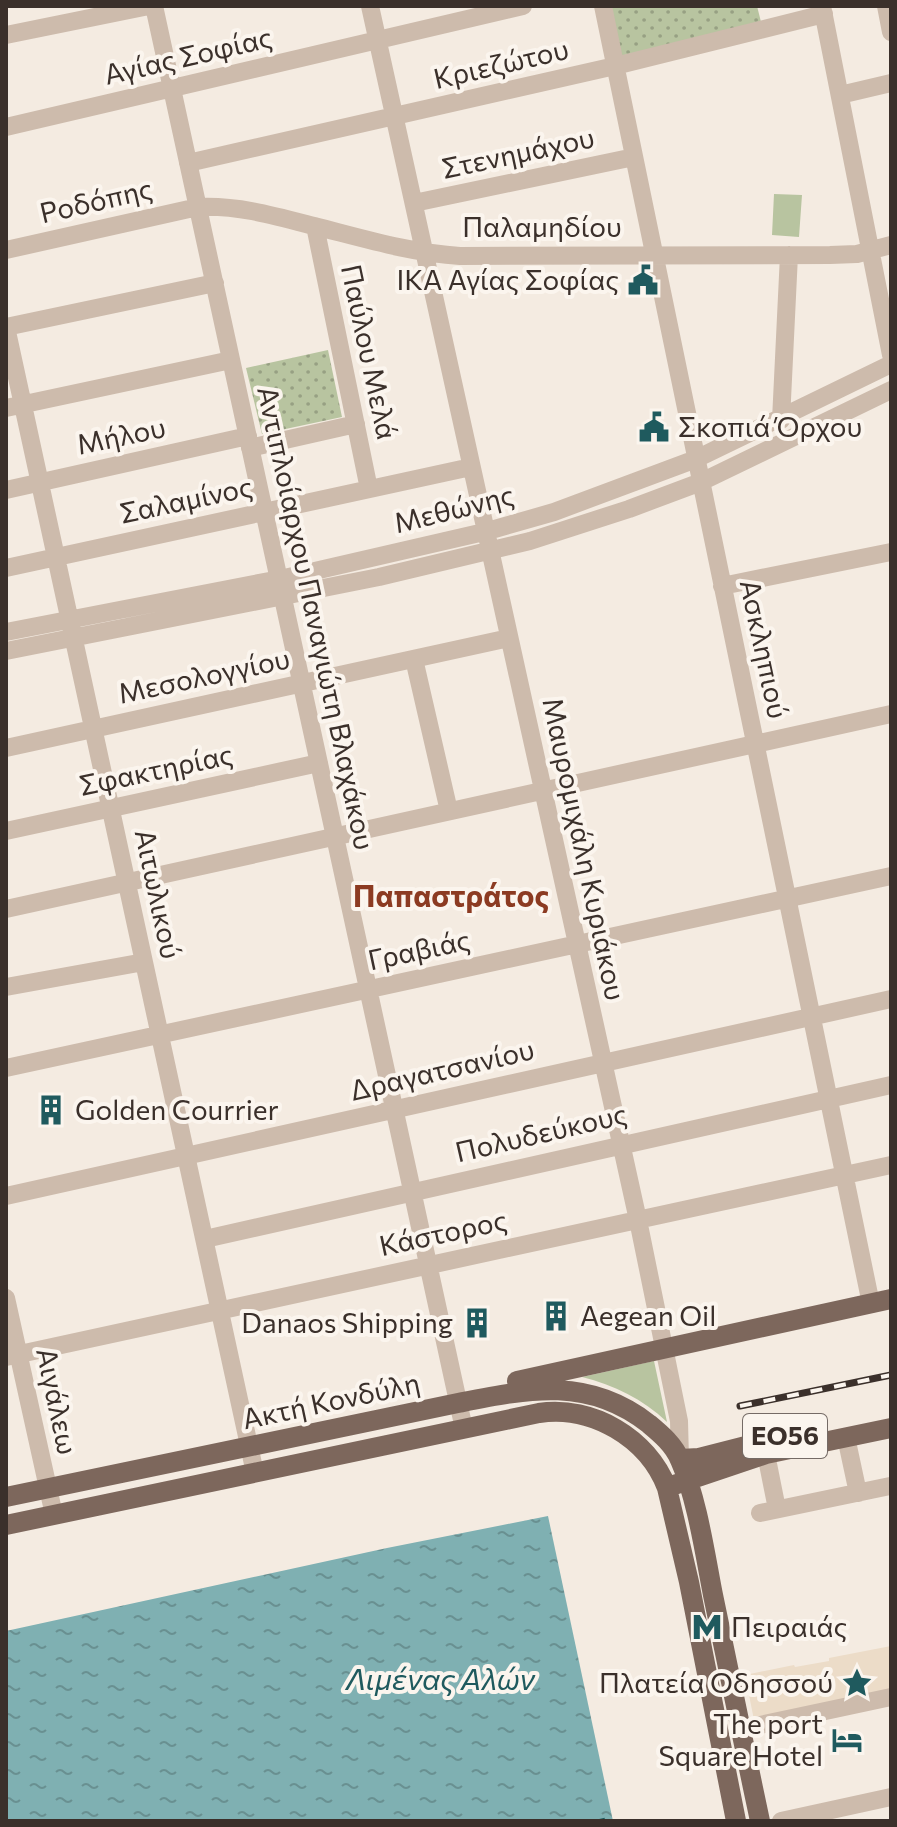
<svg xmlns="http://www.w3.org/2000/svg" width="897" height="1827" viewBox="0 0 897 1827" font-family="Commissioner,sans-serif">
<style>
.grass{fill:#b8c4a0}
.park{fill:url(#park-dots)}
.plaza{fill:#ecdcc8}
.water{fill:url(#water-ripples)}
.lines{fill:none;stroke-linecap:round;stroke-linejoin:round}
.ferry{stroke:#1f5a5e;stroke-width:2;stroke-dasharray:10 8;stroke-linecap:butt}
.minor{stroke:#cdbbac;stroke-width:18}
.major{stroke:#7d675c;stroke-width:20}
.rail-casing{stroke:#3b302b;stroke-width:7}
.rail{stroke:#fbf5ee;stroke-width:4;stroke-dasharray:12;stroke-linecap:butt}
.labels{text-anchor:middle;stroke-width:8;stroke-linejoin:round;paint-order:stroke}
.shield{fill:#fbf5ee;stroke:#756b66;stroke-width:2}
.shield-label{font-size:26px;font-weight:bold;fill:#3b302b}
.street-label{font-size:28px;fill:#3b302b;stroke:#fbf5ee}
.poi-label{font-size:28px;fill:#3b302b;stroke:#fbf5ee;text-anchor:end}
.neighbourhood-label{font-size:30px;font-weight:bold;fill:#8c3b22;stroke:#fbf5ee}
.water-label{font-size:30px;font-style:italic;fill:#1f5a5e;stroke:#fbf5ee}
</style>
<defs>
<pattern id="park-dots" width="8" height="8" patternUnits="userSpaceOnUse" patternTransform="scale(2)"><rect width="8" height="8" fill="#b8c4a0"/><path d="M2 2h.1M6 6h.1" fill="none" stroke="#97a083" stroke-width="1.8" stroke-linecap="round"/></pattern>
<pattern id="water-ripples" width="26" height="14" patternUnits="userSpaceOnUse" patternTransform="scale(2)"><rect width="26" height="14" fill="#7fb0b2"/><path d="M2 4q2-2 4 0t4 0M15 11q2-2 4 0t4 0" fill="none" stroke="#699091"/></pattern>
</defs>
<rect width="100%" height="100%" fill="#f4ebe1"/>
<path class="grass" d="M774,194L802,195L799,237L772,235Z
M654,1361L667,1422C643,1399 614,1385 582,1377Z"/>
<path class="park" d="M610,6H757L761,22L621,56Z
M328,350L342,417L262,434L246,368Z"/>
<path class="plaza" d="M891,1646V1690L754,1720L745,1675L794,1665L795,1667L829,1661V1658Z"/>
<path class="water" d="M548,1516L613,1821H6V1631L387,1548Z"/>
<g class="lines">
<path class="ferry" d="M595,1821L612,1817"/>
<path class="minor" d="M154,6L464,1429
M370,6L638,1220L679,1421L680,1459
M603,6L871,1304
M822,6L891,355
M886,6L891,32
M6,35L149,6
M840,95L891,83
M6,127L523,6
M188,163L615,66L824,14
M414,203L634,157
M315,226L369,489
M6,250L198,207C238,205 276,216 314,226C362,238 411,253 460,256L830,255L857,254L891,245
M6,327L255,1473
M6,327L215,283
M6,408L231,360
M781,420L789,255
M250,448L356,424
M6,490L248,436
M6,568L471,467
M722,586L891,552
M6,632L280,579L484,532L554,512L696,459L891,364
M6,651L379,577L530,541L629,509L701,482L891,390
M414,659L449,811
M6,748L509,638
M6,831L319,763
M6,909L891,714
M6,987L144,962
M6,1068L891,876
M6,1196L891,999
M205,1239L891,1085
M6,1298L54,1515
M6,1357L891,1165
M846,1437L858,1493
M766,1454L777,1509
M760,1513L890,1486
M741,1729L891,1697
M781,1821L891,1797"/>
<path class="major" d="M517,1381L891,1299
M680,1459L699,1458L781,1437
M674,1485L766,1454L891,1428
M6,1497L458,1403C528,1389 588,1376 649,1424C661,1434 674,1445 680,1460C697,1498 705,1554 713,1595C729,1671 744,1746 760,1821
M6,1525L539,1413C592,1405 648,1438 667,1488L689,1582L736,1821"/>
<g class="rail-casing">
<path id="rail" d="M740,1406L891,1375"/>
</g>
<use href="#rail" class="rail"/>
</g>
<defs>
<g id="civic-bare" transform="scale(2.4)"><path d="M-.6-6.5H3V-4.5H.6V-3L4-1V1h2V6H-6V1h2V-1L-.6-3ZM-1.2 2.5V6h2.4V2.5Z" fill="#1f5a5e" stroke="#fbf5ee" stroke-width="2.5" paint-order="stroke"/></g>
<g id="building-bare" transform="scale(2.4)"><path d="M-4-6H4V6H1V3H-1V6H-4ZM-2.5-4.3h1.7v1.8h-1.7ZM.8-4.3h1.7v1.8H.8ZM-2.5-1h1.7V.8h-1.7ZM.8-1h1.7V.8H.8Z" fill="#1f5a5e" stroke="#fbf5ee" stroke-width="2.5" paint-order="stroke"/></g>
<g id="metro-bare" transform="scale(2.4)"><path d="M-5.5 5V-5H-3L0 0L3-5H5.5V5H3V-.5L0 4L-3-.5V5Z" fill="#1f5a5e" stroke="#fbf5ee" stroke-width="2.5" paint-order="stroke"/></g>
<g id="sight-bare" transform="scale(2.4)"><path d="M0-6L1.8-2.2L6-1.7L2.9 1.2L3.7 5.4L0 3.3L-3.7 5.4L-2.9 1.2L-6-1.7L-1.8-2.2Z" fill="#1f5a5e" stroke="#fbf5ee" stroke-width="2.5" paint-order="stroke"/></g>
<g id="hotel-bare" transform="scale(2.4)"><path d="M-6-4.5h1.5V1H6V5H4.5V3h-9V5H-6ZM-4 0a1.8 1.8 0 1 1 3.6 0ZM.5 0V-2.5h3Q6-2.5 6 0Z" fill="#1f5a5e" stroke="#fbf5ee" stroke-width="2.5" paint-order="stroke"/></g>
</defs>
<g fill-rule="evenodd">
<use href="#civic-bare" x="643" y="280"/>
<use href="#civic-bare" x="654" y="427"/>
<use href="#building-bare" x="51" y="1110"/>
<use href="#building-bare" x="556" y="1316"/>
<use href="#building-bare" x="477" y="1323"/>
<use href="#metro-bare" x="707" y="1627"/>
<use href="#sight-bare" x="857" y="1683"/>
<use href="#hotel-bare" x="847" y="1740"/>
</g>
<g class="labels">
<rect class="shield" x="743" y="1414" width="84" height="44" rx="6"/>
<g class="shield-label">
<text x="785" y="1445">ΕΟ56</text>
</g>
<g class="street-label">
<text transform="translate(188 56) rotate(-13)" y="10">Αγίας Σοφίας</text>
<text transform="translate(501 64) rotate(-13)" y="10">Κριεζώτου</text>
<text transform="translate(518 153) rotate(-12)" y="10">Στενημάχου</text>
<text transform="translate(96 201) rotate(-13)" y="10">Ροδόπης</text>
<text x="542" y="237">Παλαμηδίου</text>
<text transform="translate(369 352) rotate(78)" y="10">Παύλου Μελά</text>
<text transform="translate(121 436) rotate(-12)" y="10">Μήλου</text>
<text transform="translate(186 500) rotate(-12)" y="10">Σαλαμίνος</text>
<text transform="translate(454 509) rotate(-14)" y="10">Μεθώνης</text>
<text transform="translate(316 618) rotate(78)" y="10">Αντιπλοίαρχου Παναγιώτη Βλαχάκου</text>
<text transform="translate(764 649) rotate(78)" y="10">Ασκληπιού</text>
<text transform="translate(204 676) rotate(-12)" y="10">Μεσολογγίου</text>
<text transform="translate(156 770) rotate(-12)" y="10">Σφακτηρίας</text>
<text transform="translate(584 849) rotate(78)" y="10">Μαυρομιχάλη Κυριάκου</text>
<text transform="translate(158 894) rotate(78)" y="10">Αιτωλικού</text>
<text transform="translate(419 950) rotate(-12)" y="10">Γραβιάς</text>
<text transform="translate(442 1070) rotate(-13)" y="10">Δραγατσανίου</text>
<text transform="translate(541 1133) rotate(-13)" y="10">Πολυδεύκους</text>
<text transform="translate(443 1233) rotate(-12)" y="10">Κάστορος</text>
<text transform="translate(57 1401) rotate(78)" y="10">Αιγάλεω</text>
<text transform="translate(331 1401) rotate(-12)" y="10">Ακτή Κονδύλη</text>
</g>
<g class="poi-label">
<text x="619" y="290">ΙΚΑ Αγίας Σοφίας</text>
<text x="678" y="437" text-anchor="start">Σκοπιά Όρχου</text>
<text x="75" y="1120" text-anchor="start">Golden Courrier</text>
<text x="580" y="1326" text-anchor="start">Aegean Oil</text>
<text x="453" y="1333">Danaos Shipping</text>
<text x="731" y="1637" text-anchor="start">Πειραιάς</text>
<text x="833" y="1693">Πλατεία Οδησσού</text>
<text x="823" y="1734">The port<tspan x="823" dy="32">Square Hotel</tspan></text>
</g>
<g class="neighbourhood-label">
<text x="451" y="907">Παπαστράτος</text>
</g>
<g class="water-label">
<text x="440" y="1690">Λιμένας Αλών</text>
</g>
</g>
<rect width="897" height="1827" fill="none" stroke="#3b302b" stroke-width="16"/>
</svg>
